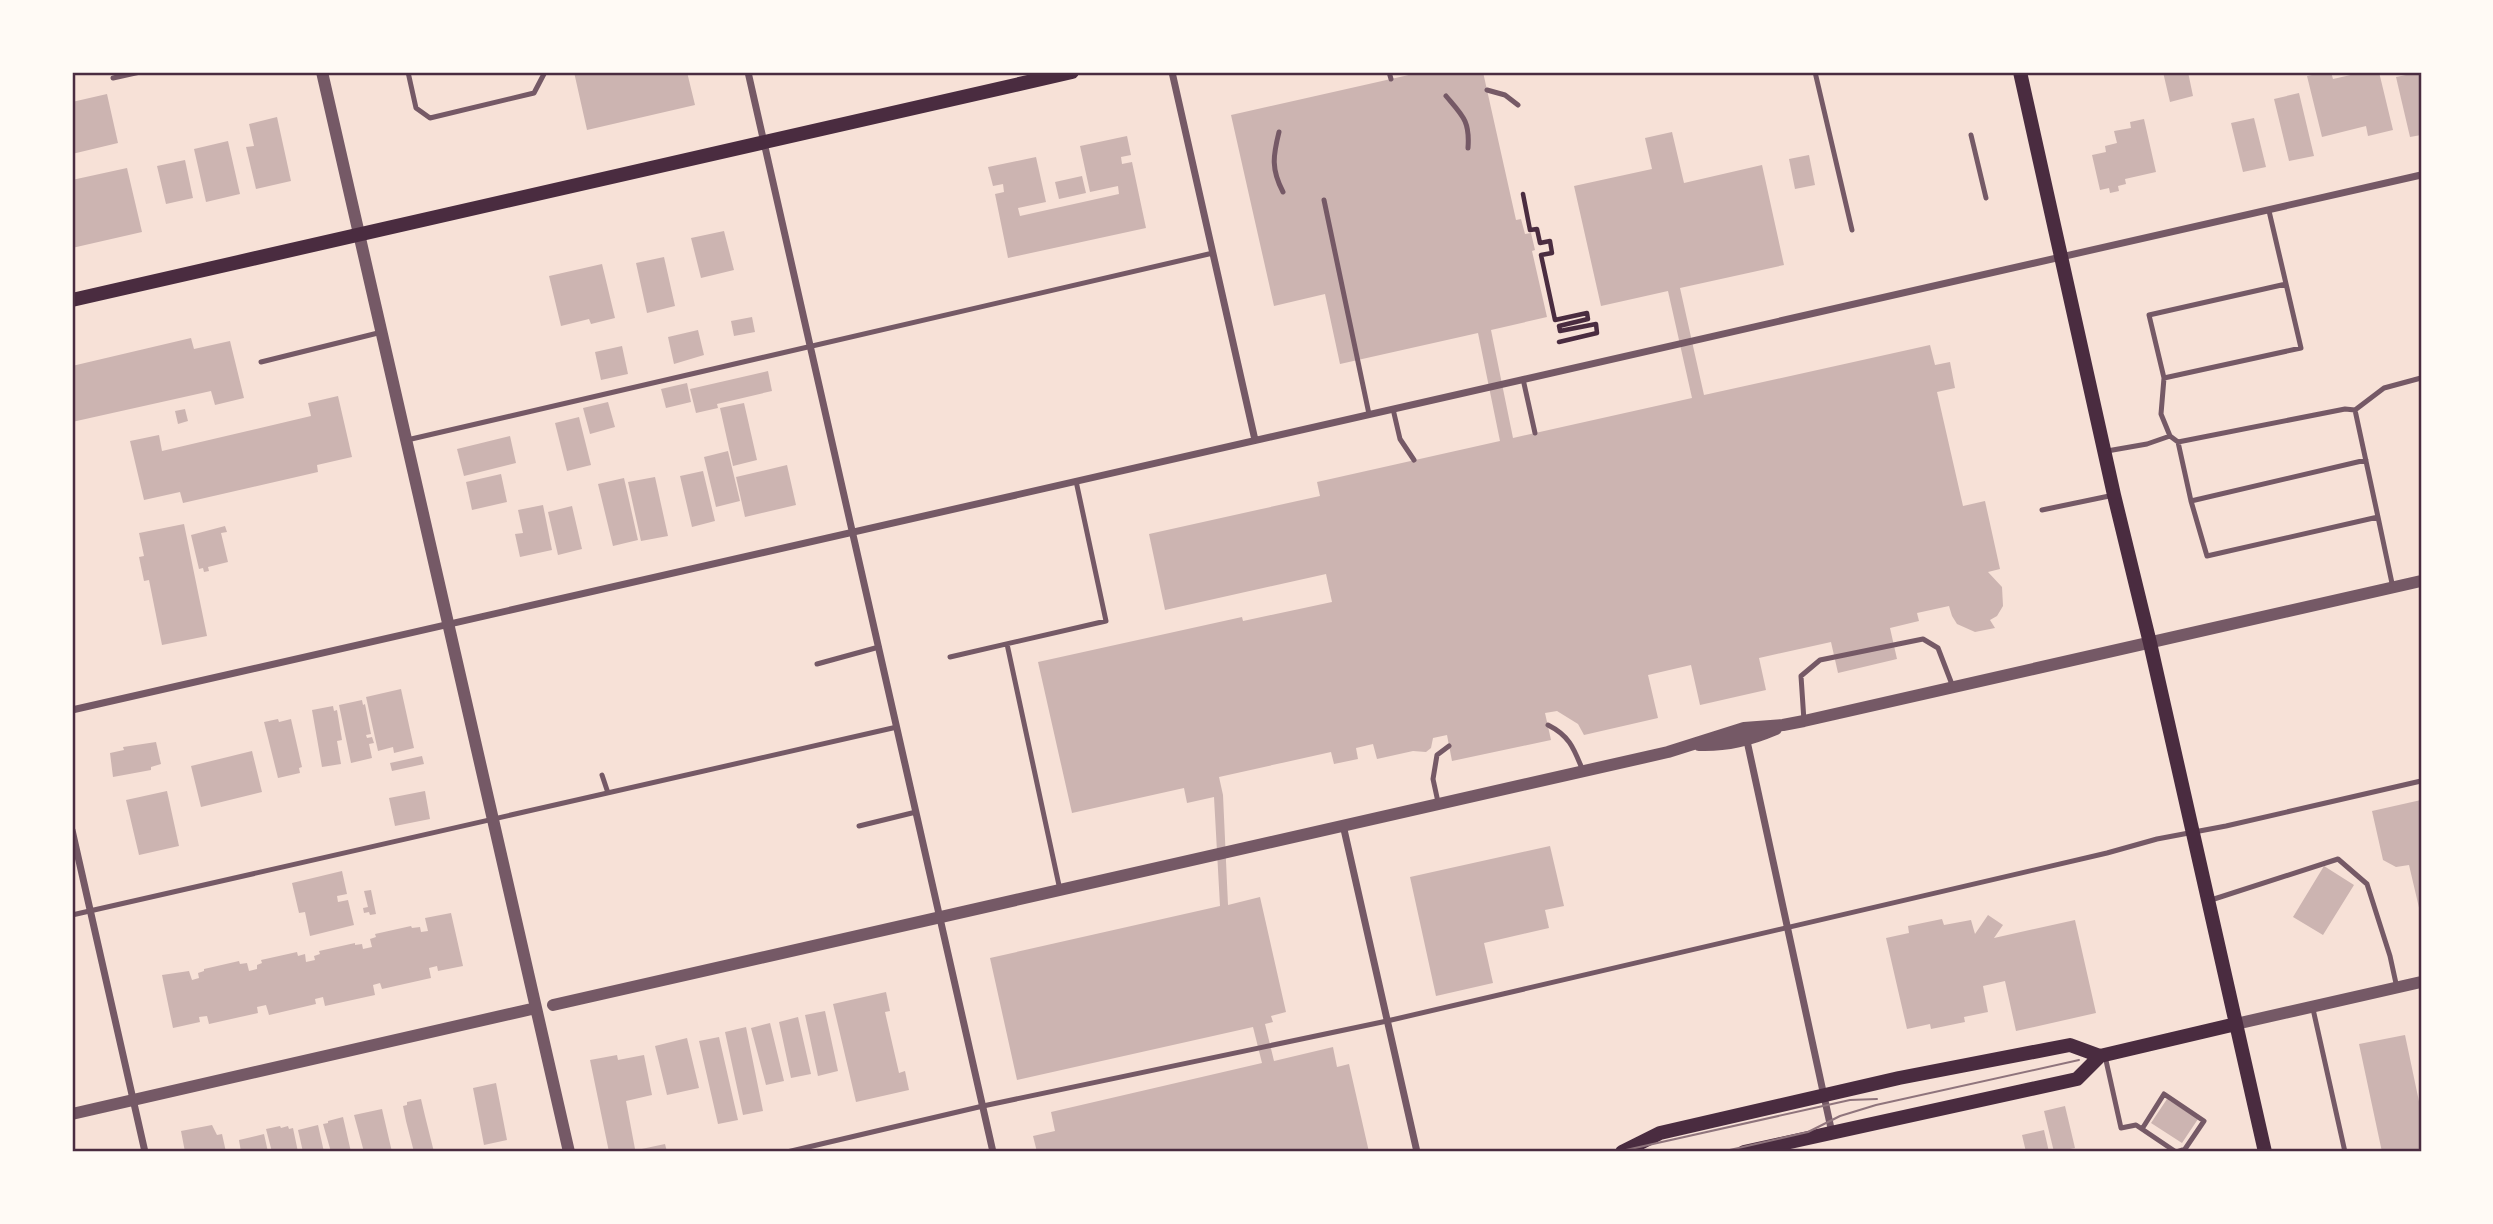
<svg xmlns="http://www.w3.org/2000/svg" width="2493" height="1224" viewBox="0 0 2493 1224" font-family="'Varela Round',sans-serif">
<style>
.building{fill:#ccb4b1}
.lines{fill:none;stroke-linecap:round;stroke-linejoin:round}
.path{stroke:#4a2c40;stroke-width:4.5}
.service{stroke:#755966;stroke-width:5}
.minor{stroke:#755966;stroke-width:7}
.tertiary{stroke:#755966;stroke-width:12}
.secondary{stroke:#4a2c40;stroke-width:14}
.tram{stroke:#8f747c;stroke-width:2}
.neatline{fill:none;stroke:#4a2c40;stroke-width:2.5}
</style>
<rect width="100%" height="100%" fill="#f7e1d7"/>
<path class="building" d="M574,72H687L695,105L587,130Z
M1422,72H1483L1516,220L1521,219L1525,234L1531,233L1535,250L1532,251L1547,317L1491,330L1513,438L1692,398L1668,291L1601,306L1574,186L1652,169L1645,138L1672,132L1684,183L1762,165L1784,265L1680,288L1704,395L1930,345L1935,365L1950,362L1955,388L1937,392L1963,506L1985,501L2000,569L1988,572L2002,587L2003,606L1997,616L1990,620L1995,628L1975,632L1957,624L1952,616L1949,606L1917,613L1919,621L1890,628L1897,659L1838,673L1831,642L1759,658L1766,690L1700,705L1691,665L1648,675L1658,718L1584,735L1578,724L1557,711L1545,713L1551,740L1452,761L1447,735L1433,738L1431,748L1426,752L1413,751L1377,759L1373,744L1356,748L1358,759L1334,764L1331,752L1219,777L1223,795L1228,905L1260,897L1286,1012L1271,1016L1273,1022L1265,1024L1274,1061L1333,1047L1337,1067L1349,1064L1369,1152H1037L1033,1136L1055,1131L1051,1112L1262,1063L1253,1027L1017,1080L990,958L1220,906L1214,797L1187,803L1184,788L1072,813L1038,662L1242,617L1243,621L1332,602L1326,574L1165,610L1149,534L1320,496L1317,482L1500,441L1478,333L1340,364L1325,294L1274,306L1231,115Z
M2163,72H2188L2193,96L2170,102Z
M2327,72H2331L2333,79L2355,74V72H2379L2393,130L2368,136L2366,126L2322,137L2307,76Z
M2421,72V135L2410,137L2396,77Z
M2299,93L2314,156L2289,161L2274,99Z
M107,94L118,143L72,154V102Z
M277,117L291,181L256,189L246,147L254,146L249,124Z
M2254,118L2266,167L2243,172L2231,123Z
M2144,119L2156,172L2125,179L2126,184L2118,186L2119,191L2110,193L2109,188L2100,190L2092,155L2106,152L2105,146L2117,143L2114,131L2131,128L2130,122Z
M1127,136L1131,155L1121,157L1122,164L1132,162L1146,228L1008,258L995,194L1004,192L1003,184L993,186L988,167L1036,157L1046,202L1018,208L1020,216L1119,194L1118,186L1090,192L1080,146Z
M228,141L240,194L206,202L194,149Z
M1809,155L1815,185L1795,189L1789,159Z
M185,160L193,198L166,204L157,166Z
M127,168L142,232L72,248V180Z
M1082,176L1086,193L1059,199L1055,182Z
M724,231L734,270L701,278L691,238Z
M664,257L675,306L647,313L636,263Z
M602,264L615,318L591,324L589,319L561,326L549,276Z
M752,317L755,332L734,336L731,321Z
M698,330L704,355L674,364L668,337Z
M191,338L194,349L230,341L244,398L215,405L211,391L72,422V366Z
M622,346L628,374L601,380L595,352Z
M768,371L772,391L717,404L718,408L696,413L690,389Z
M687,383L691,402L666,408L661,389Z
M338,396L352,457L317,465L318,472L183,503L180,492L144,500L130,441L159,435L162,451L311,416L308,403Z
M608,402L615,427L590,434L583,408Z
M744,403L757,460L733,466L720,408Z
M185,409L188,421L178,424L175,411Z
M579,417L591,465L567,471L555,423Z
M510,436L516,463L464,476L457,449Z
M728,451L740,501L716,507L704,457Z
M787,465L796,505L745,517L736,477Z
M703,471L715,521L692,527L680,476Z
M501,474L507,502L472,510L466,482Z
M655,477L668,536L641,541L628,482Z
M624,478L638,540L613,546L598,484Z
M543,505L552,550L520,557L515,534L523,533L518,510Z
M572,506L582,549L558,555L548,512Z
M184,524L207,636L162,645L149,580L144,581L139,557L144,556L139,533Z
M225,526L227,532L221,533L228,562L208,567L209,571L204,572L203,568L199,569L191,535Z
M401,689L414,748L394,753L393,747L378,751L366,697Z
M362,700L363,705L365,704L371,734L366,735L367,738L372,737L374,743L369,744L372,758L351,763L339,705Z
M333,706L334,711L337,710L342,740L337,741L341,764L322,767L312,710Z
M278,719L279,722L291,719L302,767L299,768L300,773L278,778L264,722Z
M156,742L161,764L151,767V770L113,777L110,753L124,750L123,747Z
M252,751L262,792L201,807L191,766Z
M422,756L424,764L392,771L390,763Z
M167,791L179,846L139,855L126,800Z
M425,791L430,819L395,826L389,798Z
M2421,800V912H2420L2409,865L2396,867L2383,860L2372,811Z
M1550,846L1564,906L1545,910L1549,928L1484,943L1493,983L1436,996L1410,877Z
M2324,866L2354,885L2323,935L2293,917Z
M342,871L347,894L337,896L338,902L348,900L354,925L310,936L305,912L299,913L292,883Z
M371,890L376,914L370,915L369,912L364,913L363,908L368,907L364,891Z
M451,913L463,966L438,971L437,966L429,968L431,978L382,989L380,983L373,985L375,995L325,1006L323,997L315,999L316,1004L269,1015L266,1005L257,1007L258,1013L209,1024L207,1016L199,1017L200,1022L173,1028L162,975L189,971L192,980L199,978L198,973L204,971V969L239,961L240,964L247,963L249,971L257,969V965L262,963L261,960L297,952L298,956L305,954L306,962L315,960L314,956L320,954L319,951L355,943V945L362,944L363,949L372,947L370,939L376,937L375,934L411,926L412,928L420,927L421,932L428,931L425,918Z
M1988,915L2003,925L1994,938L2075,920L2096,1013L2016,1031L2005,981L1983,986L1988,1012L1964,1017L1965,1022L1931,1029L1930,1024L1907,1029L1886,938L1909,933L1908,926L1942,919L1944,925L1971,920L1975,934Z
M886,992L890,1011L885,1012L899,1073L905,1071L909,1090L856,1102L833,1004Z
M825,1011L838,1071L818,1076L805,1015Z
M798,1017L811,1074L791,1078L779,1022Z
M770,1023L784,1081L766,1085L751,1028Z
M746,1027L763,1111L743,1115L725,1032Z
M2405,1035L2421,1111V1152H2382L2359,1044Z
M719,1037L738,1120L718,1124L699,1041Z
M687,1038L699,1088L667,1095L655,1046Z
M617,1055L618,1060L644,1055L652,1095L626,1101L635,1149L609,1152L590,1060Z
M496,1083L507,1140L484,1145L473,1088Z
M421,1099L425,1116L434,1152H414L406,1121L403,1106L407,1105V1102Z
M2167,1099L2198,1119L2182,1143L2151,1123Z
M2065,1106L2075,1148L2054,1152L2044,1111Z
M382,1109L392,1152H364L354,1115Z
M343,1117L351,1152H331L323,1124L328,1123V1121Z
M212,1125L217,1135L222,1134L226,1152H185L181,1131Z
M318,1125L324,1152H303L298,1130Z
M280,1126L281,1128L288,1126L289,1129L293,1128L298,1152H272L266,1129Z
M2044,1130L2049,1152H2026L2022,1135Z
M264,1134L268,1152H241L239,1140Z
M665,1144L667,1152H633L632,1151Z"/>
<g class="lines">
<path class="path" d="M1523,194L1530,230L1537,229L1540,243L1550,241L1552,253L1541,255L1555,320L1587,313L1588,319L1559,326L1560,331L1596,324L1597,333L1559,342"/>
<path class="service" d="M408,72L416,108L430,118L534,93L545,72
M1389,72L1391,79
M1815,72L1852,230
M113,78L140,72
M1487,90L1505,95L1518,105
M1446,96C1463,116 1470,121 1468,148
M1279,132C1273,156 1271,169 1283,192
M1971,135L1986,198
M1324,200L1369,414
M261,362L382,332
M2164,378L2301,348L2269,211
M1523,379L1535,433
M1393,409L1400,439L1414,460
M2355,410L2384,388L2421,378
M407,440L1213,253
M2178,442L2345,409L2355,410L2378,517L2207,556L2191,501L2178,442L2170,436L2161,414L2164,378L2149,315L2286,284
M2107,451L2147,444L2170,436
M2191,501L2366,460
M2042,510L2114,495
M2378,517L2393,588
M1007,644L1060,890
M950,657L1106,621L1076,481
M817,664L879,647
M1804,721L1801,676L1820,660L1923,639L1938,648L1953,687
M1548,725C1570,736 1574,749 1583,771
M602,775L608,793
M1438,802L1433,779L1437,755L1449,746
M859,826L916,812
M2211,900L2338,859L2367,884L2390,956L2397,988
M72,915L897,727
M2313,1009L2345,1152
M2105,1056L2121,1128L2136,1125L2176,1152
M2142,1129L2164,1094L2204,1121L2185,1149L2176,1152
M787,1152L983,1106L1387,1021L2107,853L2157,839L2226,826L2421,781"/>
<path class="minor" d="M748,72L993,1152
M1172,72L1255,440
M72,710L2421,175
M1747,741L1832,1133
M1343,825L1417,1152
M72,830L145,1152"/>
<path class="tertiary" d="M322,72L569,1152
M1699,745C1727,746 1750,740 1776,729
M553,1005L1668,752L1744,728L1783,725L1804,721L2421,581
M2236,1024L2421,982
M72,1114L536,1008"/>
<path class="secondary" d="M2020,72L2114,495L2150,643L2265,1152
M72,300L1072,72
M1622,1152L1660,1133L1899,1078L2070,1045L2100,1056
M1744,1152L2077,1079L2100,1056L2236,1024"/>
<path class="tram" d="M1617,1152L1850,1100L1877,1099
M1721,1152L1808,1132L1840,1116L1876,1105L2079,1060"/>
</g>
<rect width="2493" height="1224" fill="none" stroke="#fffaf5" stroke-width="147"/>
<rect x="74" y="74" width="2346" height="1076" class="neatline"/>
</svg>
